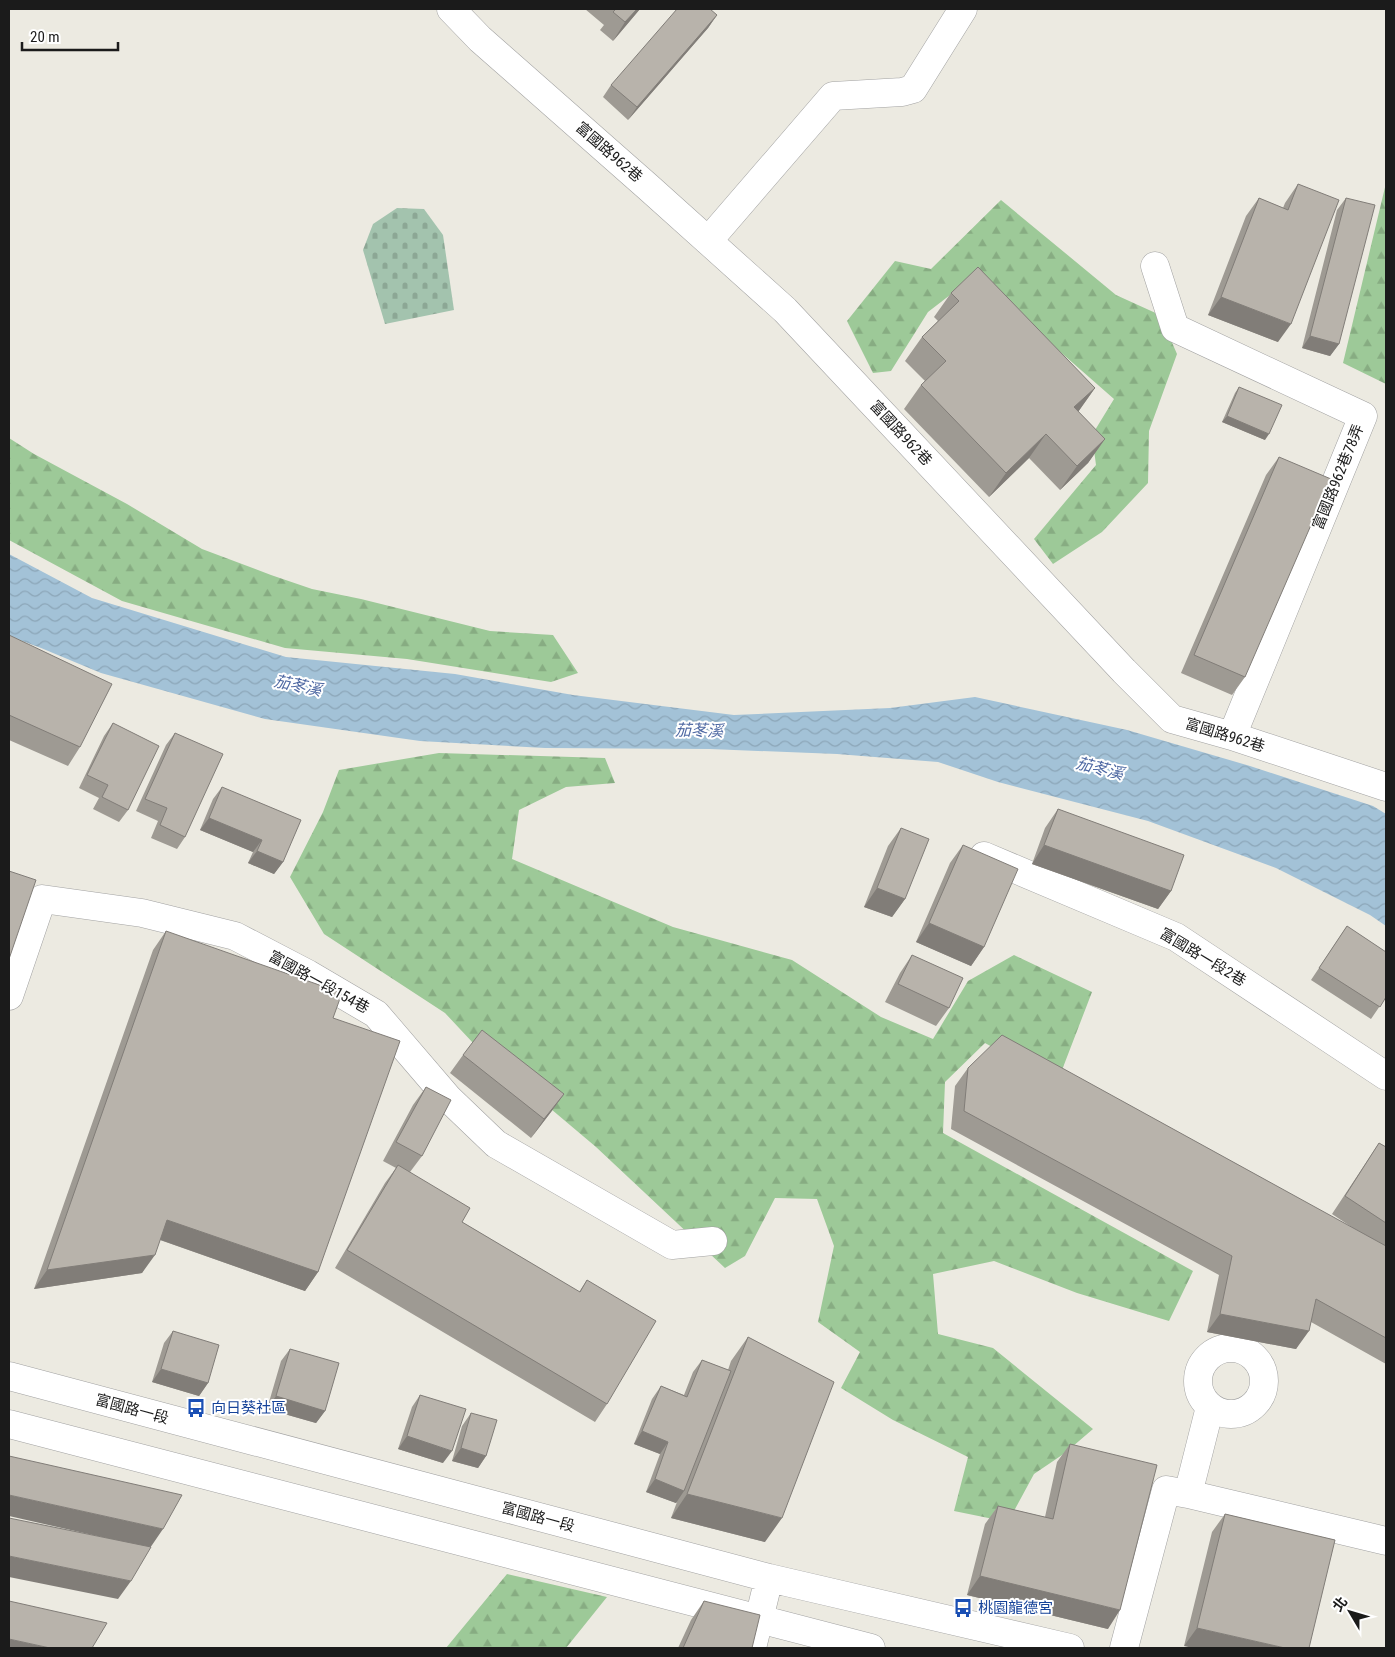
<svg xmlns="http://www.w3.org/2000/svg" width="1395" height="1657" viewBox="0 0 1395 1657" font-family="'Roboto Condensed','Noto Sans TC',sans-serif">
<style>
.forest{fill:url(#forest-firs)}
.cemetery{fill:url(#cemetery-stones)}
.water{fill:url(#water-waves)}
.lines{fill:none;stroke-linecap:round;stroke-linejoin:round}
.minor-casing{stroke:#a2a2a2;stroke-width:29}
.minor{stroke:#fff;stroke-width:28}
.wall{fill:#9e9a93}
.shaded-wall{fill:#817d78}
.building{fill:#b8b3ab;stroke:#817d78}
.labels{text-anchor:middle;stroke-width:4;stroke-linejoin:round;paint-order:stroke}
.street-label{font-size:15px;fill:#1b1b1b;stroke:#fff}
.transit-label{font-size:15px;fill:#164399;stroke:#fff;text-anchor:start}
.water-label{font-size:16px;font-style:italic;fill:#4f69a3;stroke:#fff}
</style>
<defs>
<pattern id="forest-firs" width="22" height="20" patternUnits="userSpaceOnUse" patternTransform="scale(1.25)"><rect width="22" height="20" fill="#9dc998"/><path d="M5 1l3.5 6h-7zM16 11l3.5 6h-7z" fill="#87ac82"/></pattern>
<pattern id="cemetery-stones" width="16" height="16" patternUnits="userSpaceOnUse" patternTransform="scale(1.25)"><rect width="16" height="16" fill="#a3c3ae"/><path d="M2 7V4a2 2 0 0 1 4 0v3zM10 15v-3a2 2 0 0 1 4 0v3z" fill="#8ca795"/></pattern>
<pattern id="water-waves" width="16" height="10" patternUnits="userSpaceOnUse" patternTransform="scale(1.25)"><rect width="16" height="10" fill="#a3c2d7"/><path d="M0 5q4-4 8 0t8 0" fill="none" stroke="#8ca6b8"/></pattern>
</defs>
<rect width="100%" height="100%" fill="#eceae1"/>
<path class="forest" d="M1386,183V384L1343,363Z
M1001,200L1116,295L1160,315L1177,354L1149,431L1148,483L1102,532L1053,564L1034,539L1096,465L1092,435L1114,399L1025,321L976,275L928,312L891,371L873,373L847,321L895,261L931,269Z
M9,438L34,454L127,504L202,549L271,575L312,589L361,599L490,631L553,635L578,673L551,682L407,659L285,648L122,601L9,540Z
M439,753L605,758L615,783L566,787L519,810L512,859L673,927L792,960L881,1017L933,1039L968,981L1014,955L1092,992L1057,1083L985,1043L945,1082L943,1133L1193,1271L1169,1321L1077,1293L994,1261L933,1274L938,1334L993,1348L1093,1429L1065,1453L1034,1474L1008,1522L954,1511L968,1457L893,1420L841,1388L860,1352L818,1322L834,1246L817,1199L775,1198L745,1256L725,1268L596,1147L474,1044L445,1013L324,934L290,877L323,812L339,770Z
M507,1574L607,1597L566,1648H446Z"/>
<path class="cemetery" d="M397,208L424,209L443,235L454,310L385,324L363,250L373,224Z"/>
<path class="water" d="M9,554L92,598L286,657L455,674L573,695L734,715L890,708L975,697L1127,730L1250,766L1373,806L1386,814V926L1370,915L1276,868L1148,821L998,782L938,762L837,754L710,749L545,748L420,741L265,719L101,673L41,648L9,636Z"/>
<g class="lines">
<g class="minor-casing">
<path id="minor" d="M451,9L480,39L648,187L785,310L1124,671L1172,719L1232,736L1386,787
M708,241L833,96L902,92L913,89L963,9
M1155,266L1175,328L1363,416L1232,736
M984,856L1176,937L1386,1076
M9,996L42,899L142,913L235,936L308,974L376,1014L448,1098L496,1144L672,1245L713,1241
M1198 1381a33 33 0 1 1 66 0a33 33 0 1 1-66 0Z
M9,1376L769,1578L1070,1648
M9,1424L871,1648
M1188,1494L1210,1407
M752,1648L769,1578
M1124,1648L1166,1490L1188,1494L1386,1541"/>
</g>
<use href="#minor" class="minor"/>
</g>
<path class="wall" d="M585,9H640L613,41L600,30L604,25Z
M717,15L708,28L628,120L603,97L611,85Z
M1298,184L1278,342L1208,315L1246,216L1259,198L1283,208L1285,203Z
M1346,198L1339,344L1330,356L1302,348L1337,210Z
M951,293L1095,388L1078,412L1105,439L1088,463L1060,490L1029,458L989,497L904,409L921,385L925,381L905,361L922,337L938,321L934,317Z
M1239,387L1265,440L1222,422L1235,393Z
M1279,457L1245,677L1232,695L1181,673L1266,475Z
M9,635L80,747L68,766L9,740Z
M113,723L128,810L119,822L93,809L99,798L79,788L104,736Z
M175,733L185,837L177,849L151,838L158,821L136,811L166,745Z
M222,787L283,862L274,874L248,863L253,852L200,830L213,799Z
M1058,809L1171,891L1158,909L1032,864L1045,828Z
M901,828L905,899L892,917L864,907L888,846Z
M963,845L984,947L971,966L916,942L950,863Z
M1347,926L1386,997L1371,1019L1311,980Z
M166,931L333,1018L318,1272L305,1291L160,1240L142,1273L34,1289L153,950Z
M912,955L949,1008L936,1026L885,1002L900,973Z
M463,1055L564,1094L551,1112L531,1138L450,1073Z
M968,1068L1353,1228L1332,1214L1379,1143L1386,1147V1364L1311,1322L1296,1349L1207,1332L1219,1275L951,1129L955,1086Z
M426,1087L422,1156L410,1172L462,1222L579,1292L587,1280L607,1404L595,1422L335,1268L385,1183L396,1168L383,1161L413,1105Z
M173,1331L208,1383L199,1396L152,1382L164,1343Z
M748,1337L765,1542L671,1518L677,1502L676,1503L646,1492L660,1454L634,1444L652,1399L661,1386L684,1395L693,1372L702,1360L728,1370L731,1361Z
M290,1349L325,1411L316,1423L267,1409L281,1361Z
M420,1395L443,1463L398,1449L412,1407Z
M471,1413L486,1456L478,1468L452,1461L462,1426Z
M1070,1444L1108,1629L967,1595L985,1524L998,1506L1045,1517L1057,1462Z
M1225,1514L1335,1540L1184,1646L1212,1532Z
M704,1601L752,1648H678L691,1620Z"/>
<path class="shaded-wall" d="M637,9H640L613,41L625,22Z
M717,15L708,28L628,120L637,107Z
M1221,297L1291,324L1278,342L1208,315Z
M1310,336L1339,344L1330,356L1302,348Z
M1095,388L1078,412L1074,407Z
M1227,416L1269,434L1265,440L1222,422Z
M1046,434L1029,458L989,497L1006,473Z
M1105,439L1088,463L1060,490L1077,466Z
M209,818L262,840L253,852L200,830Z
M1044,845L1171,891L1158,909L1032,864Z
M257,851L283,862L274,874L248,863Z
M877,888L905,899L892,917L864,907Z
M929,923L984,947L971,966L916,942Z
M564,1094L551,1112L531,1138L544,1119Z
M167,1220L318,1272L305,1291L155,1238Z
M155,1255L142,1273L34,1289L47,1270Z
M1220,1314L1309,1331L1296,1349L1207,1332Z
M161,1369L208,1383L199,1396L152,1382Z
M276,1396L325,1411L316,1423L267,1409Z
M642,1431L668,1442L660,1454L634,1444Z
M407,1436L452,1451L443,1463L398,1449Z
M461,1448L486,1456L478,1468L452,1461Z
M655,1479L684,1491L676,1503L646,1492Z
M687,1494L782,1518L765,1542L671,1518Z
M9,1495L163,1529L150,1548L9,1516Z
M9,1556L131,1581L118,1599L9,1577Z
M980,1576L1120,1610L1108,1629L967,1595Z
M1197,1628L1285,1648H1193L1184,1646Z
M9,1639L50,1648H9Z"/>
<path class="building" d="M616,9H637L625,22L613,12Z
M677,9H710L717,15L637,107L611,85Z
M1298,184L1339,200L1291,324L1221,297L1259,198L1288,210Z
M1346,198L1375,205L1339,344L1310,336Z
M978,267L1095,388L1074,407L1105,439L1077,466L1046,434L1006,473L921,385L946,361L922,337L959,301L951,293Z
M1239,387L1282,405L1269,434L1227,416Z
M1279,457L1331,479L1245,677L1194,655Z
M9,635L112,684L80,747L9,715Z
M113,723L159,746L128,810L102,797L108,785L87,775Z
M175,733L223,754L185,837L160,825L167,808L145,799Z
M222,787L301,820L283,862L257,851L262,840L209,818Z
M1058,809L1184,855L1171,891L1044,845Z
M901,828L929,839L905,899L877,888Z
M963,845L1018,869L984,947L929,923Z
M9,871L36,880L9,959Z
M1347,926L1386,952V997L1380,1007L1319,968Z
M166,931L342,993L333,1018L400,1041L318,1272L167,1220L155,1255L47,1270Z
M912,955L963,978L949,1008L898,984Z
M482,1030L564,1094L544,1119L463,1055Z
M1002,1035L1386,1246V1338L1316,1299L1309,1331L1220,1314L1232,1256L964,1111L968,1068Z
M426,1087L451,1100L422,1156L396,1142Z
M1379,1143L1386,1147V1223L1345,1196Z
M398,1165L470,1208L462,1222L580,1292L587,1280L656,1321L607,1404L347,1250Z
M173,1331L219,1345L208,1383L161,1369Z
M748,1337L834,1382L782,1518L687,1494Z
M290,1349L339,1363L325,1411L276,1396Z
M702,1360L731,1371L684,1491L655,1479L668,1442L642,1431L661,1386L687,1397Z
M420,1395L466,1409L452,1451L407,1436Z
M471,1413L497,1420L486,1456L461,1448Z
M1070,1444L1157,1465L1120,1610L980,1576L998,1506L1053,1519Z
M9,1456L182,1495L163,1529L9,1495Z
M1225,1514L1335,1540L1309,1648H1285L1197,1628Z
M9,1518L151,1547L131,1581L9,1556Z
M9,1601L107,1623L92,1648H50L9,1639Z
M704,1601L760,1615L752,1648H683Z"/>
<defs>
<g id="bus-bare" transform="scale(1.5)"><path d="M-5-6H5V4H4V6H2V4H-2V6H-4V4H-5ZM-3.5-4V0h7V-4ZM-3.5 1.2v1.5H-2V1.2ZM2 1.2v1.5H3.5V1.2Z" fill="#1a4fb4" stroke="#fff" stroke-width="2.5" paint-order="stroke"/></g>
</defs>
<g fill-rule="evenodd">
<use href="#bus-bare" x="196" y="1408"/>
<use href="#bus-bare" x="963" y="1608"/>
</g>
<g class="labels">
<g class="street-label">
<text transform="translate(609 152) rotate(41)" y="5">富國路962巷</text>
<text transform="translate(901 433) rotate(47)" y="5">富國路962巷</text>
<text transform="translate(1338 477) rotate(-68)" y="5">富國路962巷78弄</text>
<text transform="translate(1225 735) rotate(17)" y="5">富國路962巷</text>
<text transform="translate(1203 957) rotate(31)" y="5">富國路一段2巷</text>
<text transform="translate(319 982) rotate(29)" y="5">富國路一段154巷</text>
<text transform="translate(132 1409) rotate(15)" y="5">富國路一段</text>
<text transform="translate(538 1517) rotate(15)" y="5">富國路一段</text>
</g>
<g class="transit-label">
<text x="211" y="1413">向日葵社區</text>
<text x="978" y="1613">桃園龍德宮</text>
</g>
<g class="water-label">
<text transform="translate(298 685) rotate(12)" y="6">茄苳溪</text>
<text transform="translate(699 730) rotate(1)" y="6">茄苳溪</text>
<text transform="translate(1100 768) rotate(14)" y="6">茄苳溪</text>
</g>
</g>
<rect width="1395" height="1657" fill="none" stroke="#1b1b1b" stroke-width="20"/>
<g transform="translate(1350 1612) rotate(308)" stroke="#ffffff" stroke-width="4" paint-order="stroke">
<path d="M0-4L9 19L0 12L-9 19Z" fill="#1b1b1b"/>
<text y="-8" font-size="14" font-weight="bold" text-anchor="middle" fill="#1b1b1b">北</text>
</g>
<path d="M22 42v8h96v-8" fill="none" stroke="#1b1b1b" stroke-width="2.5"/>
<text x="30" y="42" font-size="15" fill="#1b1b1b" stroke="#ffffff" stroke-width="4" paint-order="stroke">20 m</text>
</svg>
